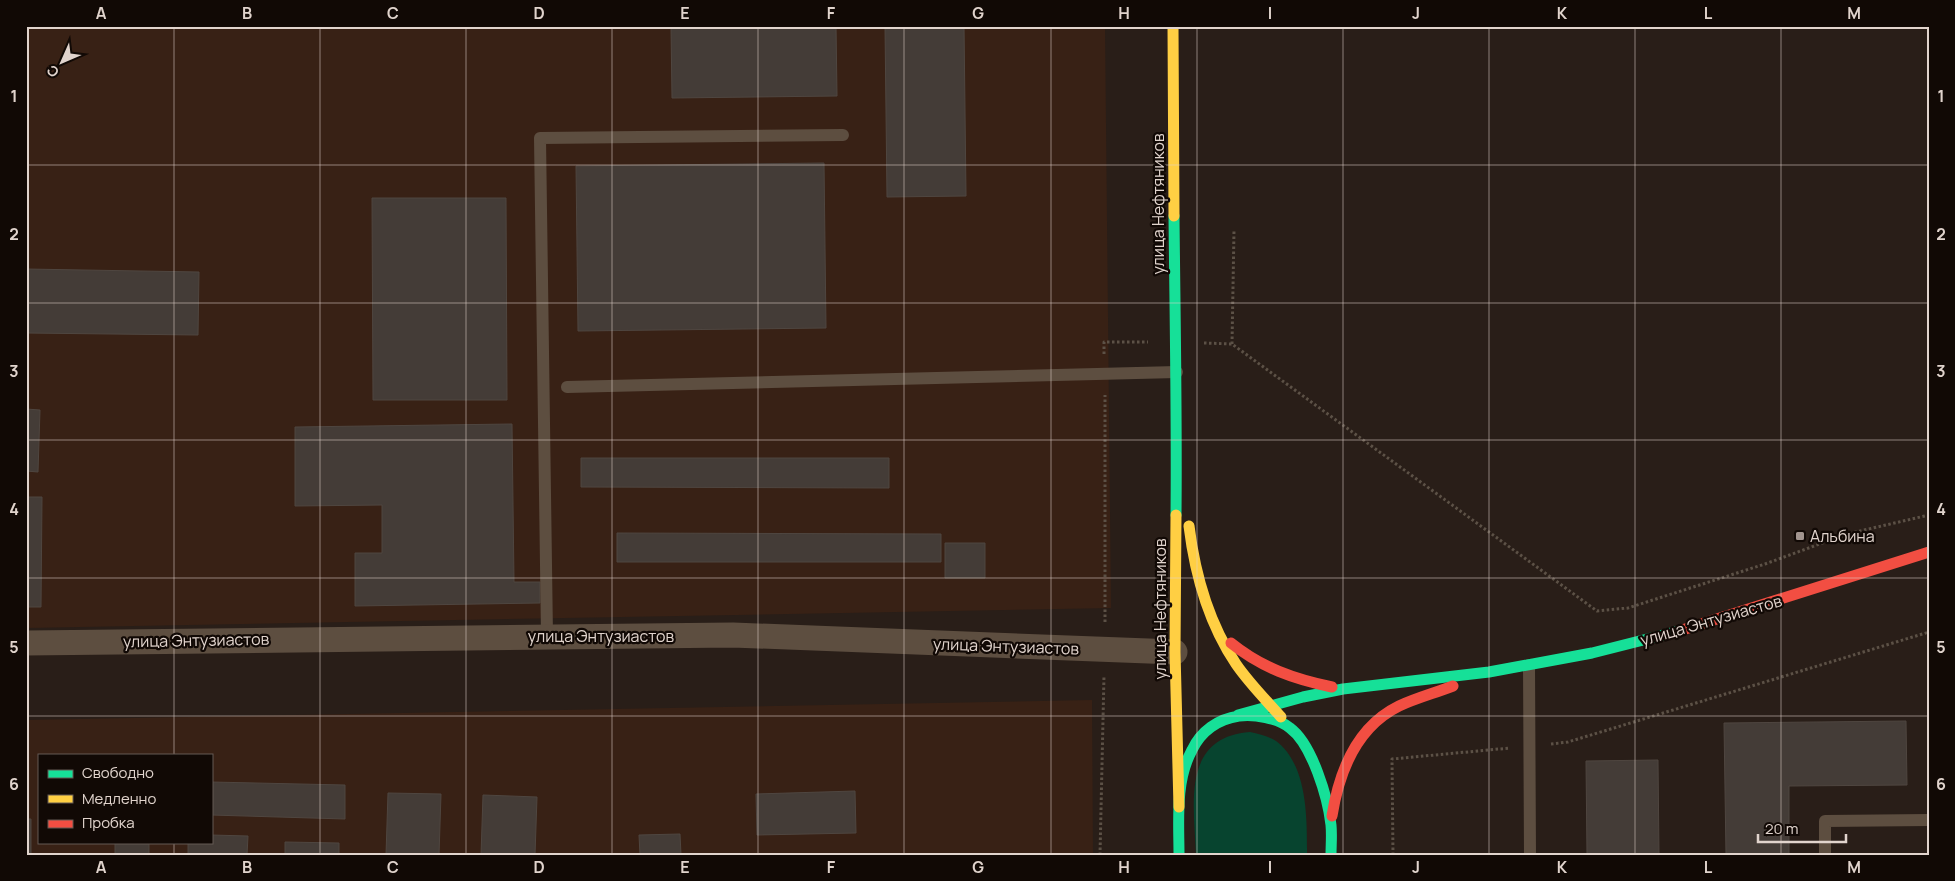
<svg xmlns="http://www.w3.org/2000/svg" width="1955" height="881" viewBox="0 0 1955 881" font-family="Manrope,sans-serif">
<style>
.built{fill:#382115;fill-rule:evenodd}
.green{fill:#07442f}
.building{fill:#443c37;stroke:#4f4640}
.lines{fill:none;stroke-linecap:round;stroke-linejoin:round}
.path{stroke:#5c5146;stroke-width:3;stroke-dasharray:2.5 2.5;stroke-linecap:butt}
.lane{stroke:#5d4e40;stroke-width:12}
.street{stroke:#5d4e40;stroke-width:25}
.fast{stroke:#16e098;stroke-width:11}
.slow{stroke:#ffcf43;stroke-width:11}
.jam{stroke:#f24e42;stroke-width:11}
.grid{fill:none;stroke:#e1d4cd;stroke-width:1;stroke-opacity:0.55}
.poi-dot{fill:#a1948e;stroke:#110905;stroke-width:2}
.labels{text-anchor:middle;stroke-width:4.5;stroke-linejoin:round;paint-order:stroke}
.street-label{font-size:16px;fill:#e1d4cd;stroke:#110905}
.poi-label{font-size:16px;fill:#e1d4cd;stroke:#110905;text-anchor:start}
.neatline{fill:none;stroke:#e1d4cd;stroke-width:2}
.grid-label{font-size:16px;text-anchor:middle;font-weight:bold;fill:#e1d4cd}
</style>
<rect width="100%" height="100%" fill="#291e18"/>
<path class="built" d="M26,26H1105L1111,608L26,628Z
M1092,700L1093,855H26V720ZM39,755H211V842H39Z"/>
<path class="green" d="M1250,732C1259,734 1268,736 1276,741C1308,765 1307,819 1307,855H1196C1194,805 1181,737 1250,732Z"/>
<path class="building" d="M836,26L837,96L672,98L671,27Z
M885,26H964L966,196L887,197Z
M824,163L826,328L578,331L576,166Z
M372,198H506L507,400H373Z
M26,269L199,272L198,335L26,333Z
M26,409L40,410L38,472L26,471Z
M512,424L514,582H540V603L355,606V553H382V505L295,506V427Z
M581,458H889V488L581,487Z
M26,497H42L41,607H26Z
M617,533L941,534V562H617Z
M945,543H985V578H945Z
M1906,721L1907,785L1789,786V855H1726L1724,723Z
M1658,760L1659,855H1587L1586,761Z
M211,782L345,785V819L211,815Z
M855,791L856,833L757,835L756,794Z
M388,793L441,794L439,855H386Z
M483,795L537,797L535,855H481Z
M26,819H31V855H26Z
M680,834L681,855H640L639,835Z
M211,835L248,836L247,855H188V842H211Z
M115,842H149V855H115Z
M285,842L339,843V855H285Z"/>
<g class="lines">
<path class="path" d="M1204,343L1232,344L1597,611L1628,608L1765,564L1847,534L1929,515
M1232,344L1234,230
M1104,354V342H1148
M1105,622V395
M1551,744L1568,742L1929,632
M1100,855L1104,675
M1393,855L1392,759L1510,748"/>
<path class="lane" d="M567,387L1177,372
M547,636L540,138L843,135
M1529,665L1530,855
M1825,855V821L1929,820"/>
<path class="street" d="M26,643L733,635L1175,652"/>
<path class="fast" d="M1174,216C1175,316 1177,415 1176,515
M1238,715L1303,697L1343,689L1489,672L1592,653L1679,631
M1179,855C1179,821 1175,781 1192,750C1201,731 1218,719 1239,716C1254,714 1278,718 1290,728C1312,744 1328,798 1331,825C1332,835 1331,845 1331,855"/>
<path class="slow" d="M1173,26L1174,216
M1176,515L1175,652L1179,807
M1189,526C1195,575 1208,622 1236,664C1249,683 1266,700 1281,717"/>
<path class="jam" d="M1679,631L1929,552
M1231,643C1262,668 1294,679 1332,687
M1332,816C1339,772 1356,727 1399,706C1416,698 1435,693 1453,686"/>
</g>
<path class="grid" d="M174,26V755M320,26V855M466,26V855M612,26V855M758,26V855M904,26V855M1051,26V855M1197,26V855M1343,26V855M1489,26V855M1635,26V855M1781,26V855M26,165H1929M26,303H1929M26,440H1929M26,578H1929M26,716H1929M174,842V855"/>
<rect class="poi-dot" x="1795" y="531" width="10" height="10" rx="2.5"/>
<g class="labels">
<g class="street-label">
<text transform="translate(1158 204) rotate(-90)" y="6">улица Нефтяников</text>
<text transform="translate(1160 609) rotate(-90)" y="6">улица Нефтяников</text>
<text transform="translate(1711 620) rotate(-16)" y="6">улица Энтузиастов</text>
<text x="601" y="642">улица Энтузиастов</text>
<text transform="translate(196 640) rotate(-1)" y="6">улица Энтузиастов</text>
<text transform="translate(1006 646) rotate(2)" y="6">улица Энтузиастов</text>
</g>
<g class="poi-label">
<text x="1810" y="542">Альбина</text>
</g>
</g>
<rect width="1955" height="881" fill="none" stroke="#110905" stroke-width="55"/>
<rect x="38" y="754" width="175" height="90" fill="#110905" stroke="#645a55"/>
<rect x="48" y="770" width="25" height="8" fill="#16e098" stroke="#645a55"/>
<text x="82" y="778" font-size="15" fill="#e1d4cd">Свободно</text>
<rect x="48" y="795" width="25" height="8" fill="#ffcf43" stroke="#645a55"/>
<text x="82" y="804" font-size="15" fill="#e1d4cd">Медленно</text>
<rect x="48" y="820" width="25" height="8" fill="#f24e42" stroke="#645a55"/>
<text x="82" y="828" font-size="15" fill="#e1d4cd">Пробка</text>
<g transform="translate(62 62) rotate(225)" stroke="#110905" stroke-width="4" paint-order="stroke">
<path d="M0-4L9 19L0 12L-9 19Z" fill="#e1d4cd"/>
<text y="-8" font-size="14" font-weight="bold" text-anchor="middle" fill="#e1d4cd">С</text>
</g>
<path d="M1758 834v8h88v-8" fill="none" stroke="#e1d4cd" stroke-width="2.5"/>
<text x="1765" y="834" font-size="15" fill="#e1d4cd" stroke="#110905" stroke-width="4" paint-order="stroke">20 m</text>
<rect x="28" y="28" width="1900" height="826" class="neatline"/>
<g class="grid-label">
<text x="101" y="19">A</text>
<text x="247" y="19">B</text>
<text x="393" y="19">C</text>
<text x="539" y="19">D</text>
<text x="685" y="19">E</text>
<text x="831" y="19">F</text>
<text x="978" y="19">G</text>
<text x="1124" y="19">H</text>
<text x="1270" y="19">I</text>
<text x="1416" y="19">J</text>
<text x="1562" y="19">K</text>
<text x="1708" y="19">L</text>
<text x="1854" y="19">M</text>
<text x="14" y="102">1</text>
<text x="1941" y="102">1</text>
<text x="14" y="240">2</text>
<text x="1941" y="240">2</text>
<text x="14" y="377">3</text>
<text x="1941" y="377">3</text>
<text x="14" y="515">4</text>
<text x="1941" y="515">4</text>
<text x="14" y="653">5</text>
<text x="1941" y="653">5</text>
<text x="14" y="790">6</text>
<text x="1941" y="790">6</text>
<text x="101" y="873">A</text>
<text x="247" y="873">B</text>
<text x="393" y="873">C</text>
<text x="539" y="873">D</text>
<text x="685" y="873">E</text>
<text x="831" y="873">F</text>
<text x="978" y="873">G</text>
<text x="1124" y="873">H</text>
<text x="1270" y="873">I</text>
<text x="1416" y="873">J</text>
<text x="1562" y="873">K</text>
<text x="1708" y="873">L</text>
<text x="1854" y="873">M</text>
</g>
</svg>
